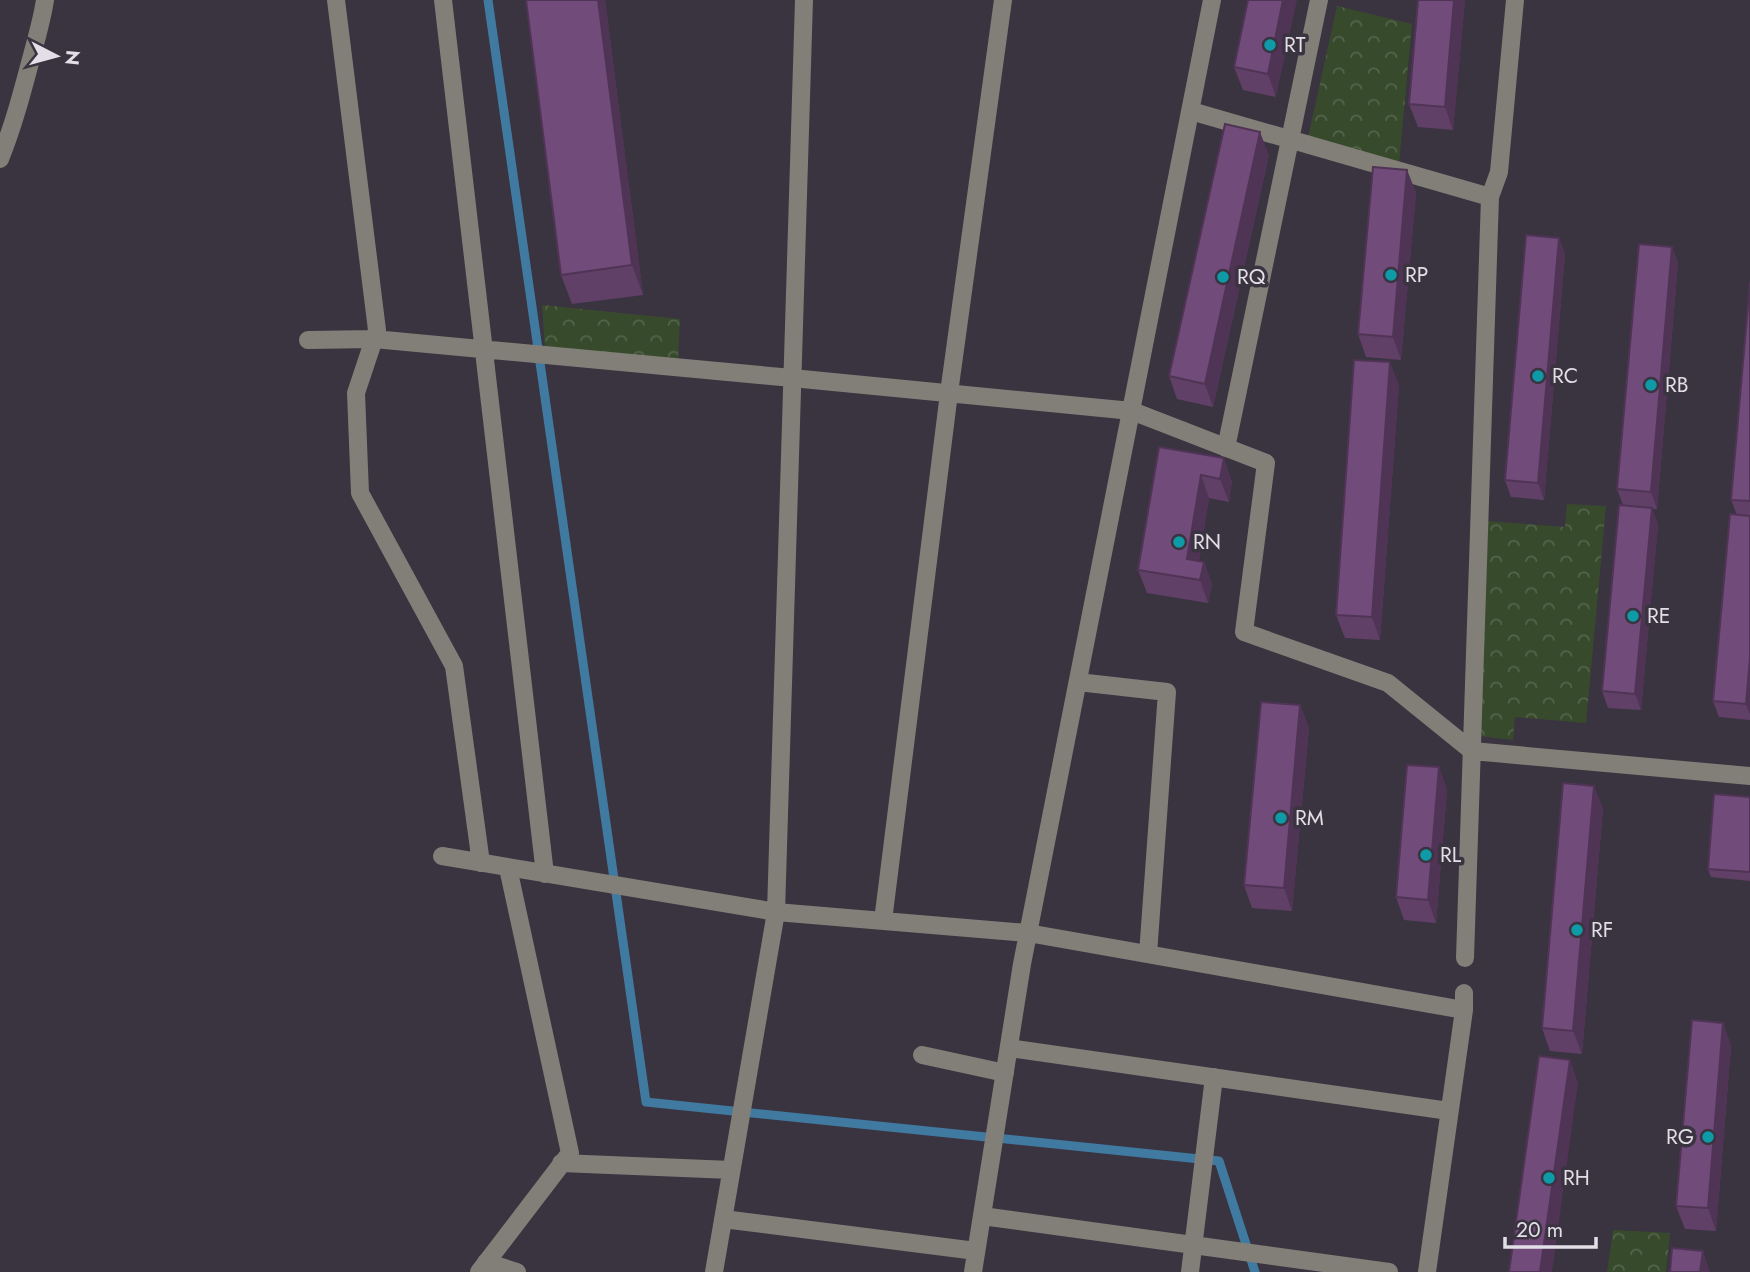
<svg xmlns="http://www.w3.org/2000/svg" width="1750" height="1272" viewBox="0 0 1750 1272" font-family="Jost,sans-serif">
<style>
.park{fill:url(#park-crowns)}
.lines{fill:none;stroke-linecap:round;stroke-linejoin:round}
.stream{stroke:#407aa1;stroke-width:9}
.minor{stroke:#827f78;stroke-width:18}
.wall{fill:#614068}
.shaded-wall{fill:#4f3455}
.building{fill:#714b79;stroke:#4f3455;stroke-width:2}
.culture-dot{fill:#0f9aa8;stroke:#3a3340;stroke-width:2.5}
.labels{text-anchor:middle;stroke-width:7;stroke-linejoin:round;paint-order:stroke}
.poi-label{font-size:21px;fill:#e3dfe7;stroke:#3a3340;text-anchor:start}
</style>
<defs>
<pattern id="park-crowns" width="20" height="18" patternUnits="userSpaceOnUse" patternTransform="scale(1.75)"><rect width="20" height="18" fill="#374b2c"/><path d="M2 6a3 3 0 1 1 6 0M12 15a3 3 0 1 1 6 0" fill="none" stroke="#54644b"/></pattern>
</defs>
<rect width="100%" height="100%" fill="#3a3340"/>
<path class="park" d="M1337,6L1412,24L1399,164L1308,138Z
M542,305L680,319L678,360L545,348Z
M1567,504L1606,506L1586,723L1515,717L1513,740L1479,736L1488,521L1565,527Z
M1613,1230L1670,1233L1666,1272H1607Z"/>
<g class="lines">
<path class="stream" d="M488,0L646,1102L1219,1161L1255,1272"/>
<path class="minor" d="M336,0L377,330L356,393L360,493L454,666L481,863
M443,0L545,874
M1191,111L1490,197L1465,958
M0,159C13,127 22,93 31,59C36,40 42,20 45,0
M1490,197L1499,172L1515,0
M308,340L374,339L792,378L1132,411L1266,463L1244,632L1388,683L1472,751L1750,776
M1226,448L1319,0
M1078,682L1167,692L1148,954
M442,856L776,912L1028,933L1464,1010
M883,921L949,393L1003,0
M1009,1048L1449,1111
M922,1055L1005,1073
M561,1163L731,1170
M982,1216L1389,1272
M723,1219L976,1251
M486,1262L517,1272
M479,1272L570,1153L508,868
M714,1272L776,912L804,0
M973,1272L1022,964L1212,0
M1190,1272L1214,1077
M1427,1272L1464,1010V993"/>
</g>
<path class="wall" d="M526,0H605L643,295L572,304L561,275Z
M1248,0L1276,97L1243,90L1234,67Z
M1418,0H1465L1453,130L1418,127L1409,104Z
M1269,155L1213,407L1177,399L1169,376Z
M1407,170L1416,193L1401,360L1366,357L1358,334Z
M1559,238L1565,254L1544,500L1511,497L1505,480Z
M1672,247L1678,263L1657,509H1652L1658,524L1641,710L1608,708L1602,691L1623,505L1617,489Z
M1750,282V720L1719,717L1713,701L1737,515L1731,500Z
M1399,385L1380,640L1345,638L1336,615Z
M1159,447L1232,481L1229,502L1209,498L1199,561L1204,562L1212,585L1208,603L1147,593L1138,570Z
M1300,705L1309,728L1292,911L1252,908L1244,885Z
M1439,767L1447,790L1436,923L1404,920L1396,897Z
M1750,797V881L1711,877L1708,869Z
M1603,808L1582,1054L1550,1051L1542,1028Z
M1723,1023L1731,1046L1716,1231L1685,1229L1676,1206Z"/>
<path class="shaded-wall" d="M598,0H605L643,295L632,265Z
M1283,0H1297L1276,97L1268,74Z
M1454,0H1465L1453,130L1445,107Z
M1260,132L1269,155L1213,407L1205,384Z
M1407,170L1416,193L1401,360L1393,337Z
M1559,238L1565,254L1544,500L1538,483Z
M1672,247L1678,263L1657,509L1651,492Z
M1390,362L1399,385L1380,640L1372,617Z
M1224,458L1232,481L1229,502L1220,479Z
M1201,475L1209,498L1196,580L1187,559Z
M1652,508L1658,524L1641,710L1635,694Z
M1204,562L1212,585L1208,603L1200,580Z
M1750,658V715L1746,704Z
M1300,705L1309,728L1292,911L1284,888Z
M1439,767L1447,790L1436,923L1428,900Z
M1594,786L1603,808L1582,1054L1573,1031Z
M1723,1023L1731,1046L1716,1231L1708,1208Z
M1570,1060L1578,1083L1552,1272H1540Z
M1703,1251L1710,1272H1700Z"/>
<path class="building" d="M526,0H598L632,265L561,275Z
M1248,0H1283L1268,74L1234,67Z
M1418,0H1454L1445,107L1409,104Z
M1225,124L1260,132L1205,384L1169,376Z
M1373,167L1407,170L1393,337L1358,334Z
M1526,235L1559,238L1538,483L1505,480Z
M1639,244L1672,247L1651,492L1617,489Z
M1750,282V501L1731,500Z
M1354,360L1390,362L1372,617L1336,615Z
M1159,447L1224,458L1220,479L1201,475L1187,559L1204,562L1200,580L1138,570Z
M1619,505L1652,508L1635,694L1602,691Z
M1730,514L1750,516V658L1746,704L1713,701Z
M1261,702L1300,705L1284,888L1244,885Z
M1407,765L1439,767L1428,900L1396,897Z
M1563,783L1594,786L1573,1031L1542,1028Z
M1714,794L1750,797V872L1708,869Z
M1692,1020L1723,1023L1708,1208L1676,1206Z
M1539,1056L1570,1060L1540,1272H1509Z
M1672,1248L1703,1251L1700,1272H1670Z"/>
<g class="culture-dot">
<circle cx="1270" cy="45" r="7"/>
<circle cx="1391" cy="275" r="7"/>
<circle cx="1223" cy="277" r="7"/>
<circle cx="1538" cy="376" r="7"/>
<circle cx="1651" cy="385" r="7"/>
<circle cx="1179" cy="542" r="7"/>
<circle cx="1633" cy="616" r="7"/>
<circle cx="1281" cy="818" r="7"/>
<circle cx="1426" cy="855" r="7"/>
<circle cx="1577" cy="930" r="7"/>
<circle cx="1708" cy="1137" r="7"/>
<circle cx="1549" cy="1178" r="7"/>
</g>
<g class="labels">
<g class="poi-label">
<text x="1284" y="52">RT</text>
<text x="1405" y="282">RP</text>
<text x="1237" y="284">RQ</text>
<text x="1552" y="383">RC</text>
<text x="1665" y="392">RB</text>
<text x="1193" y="549">RN</text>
<text x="1647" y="623">RE</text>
<text x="1295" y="825">RM</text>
<text x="1440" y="862">RL</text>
<text x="1591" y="937">RF</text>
<text x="1694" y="1144" text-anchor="end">RG</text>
<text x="1563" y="1185">RH</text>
</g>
</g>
<g transform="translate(56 56) rotate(96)" stroke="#3a3340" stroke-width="5" paint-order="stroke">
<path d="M0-5L12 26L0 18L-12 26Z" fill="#e3dfe7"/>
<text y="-10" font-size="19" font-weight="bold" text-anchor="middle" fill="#e3dfe7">N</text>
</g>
<path d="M1505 1237v10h91v-10" fill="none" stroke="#e3dfe7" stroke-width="3.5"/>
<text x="1516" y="1237" font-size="21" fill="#e3dfe7" stroke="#3a3340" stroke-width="5" paint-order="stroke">20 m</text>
</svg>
